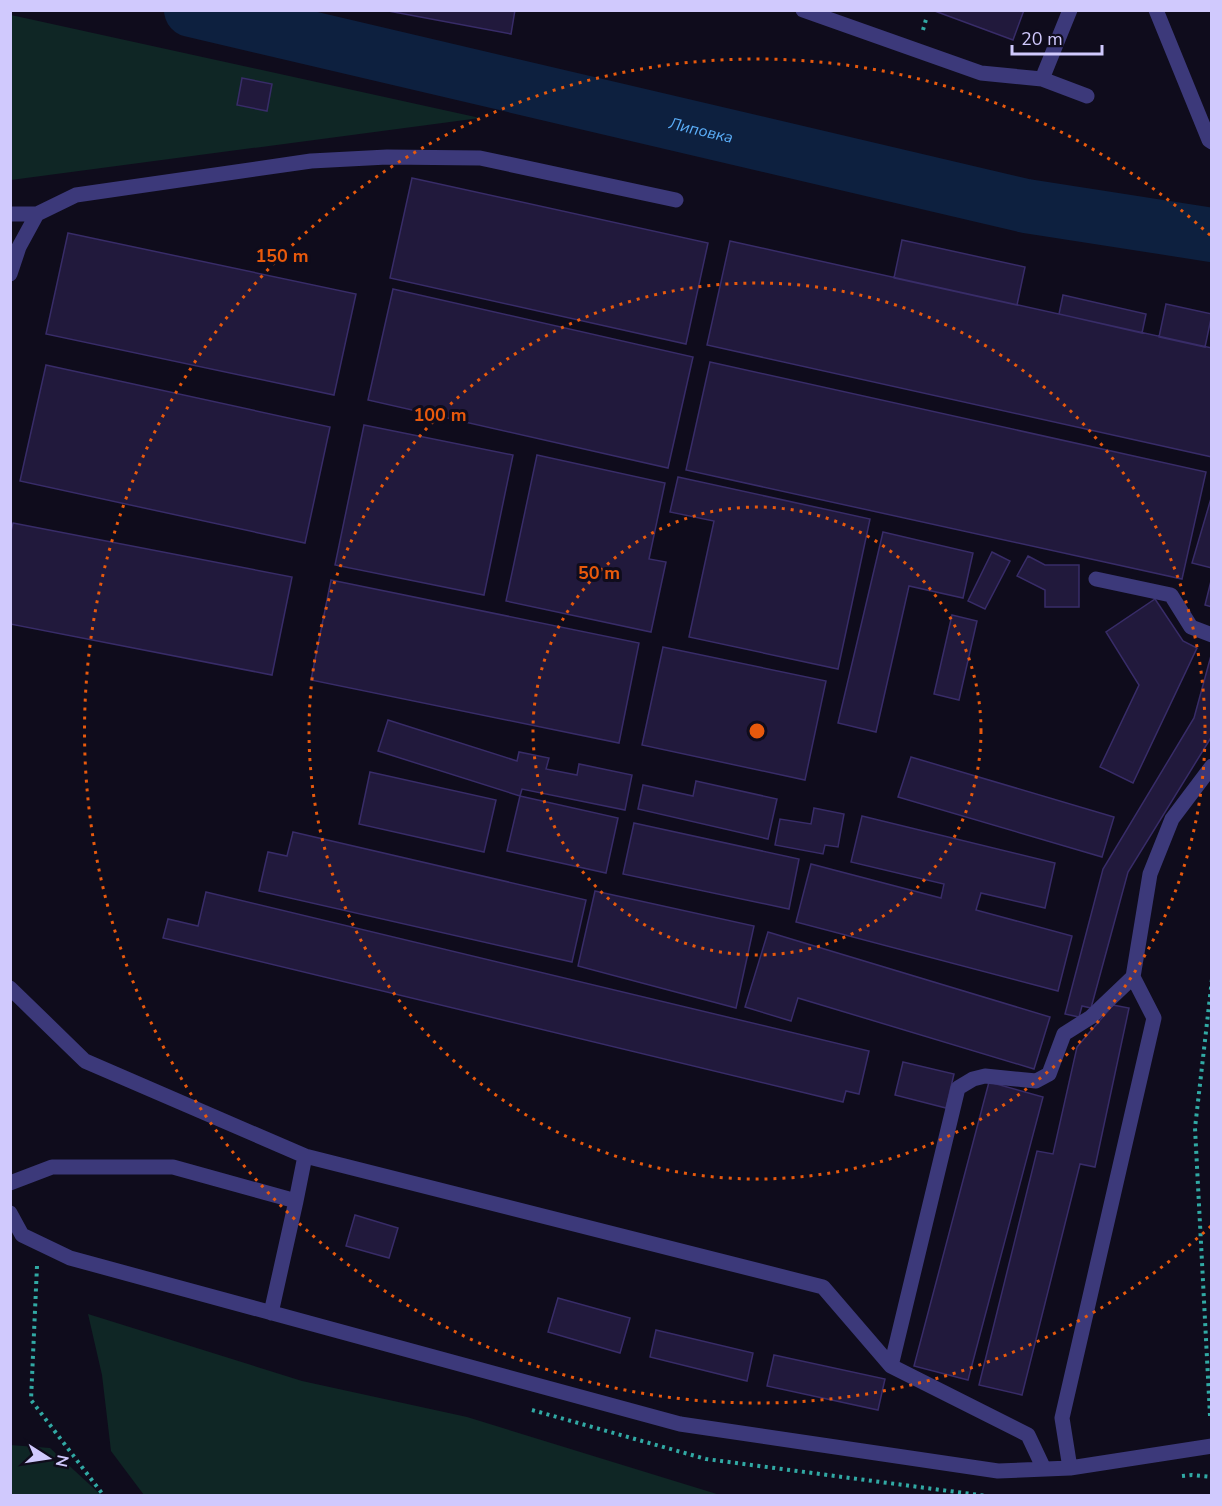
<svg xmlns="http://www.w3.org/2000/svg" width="1222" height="1506" viewBox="0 0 1222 1506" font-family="'Nunito Sans',sans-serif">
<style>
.green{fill:#0f2625}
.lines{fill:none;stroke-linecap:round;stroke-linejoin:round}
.river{stroke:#0d203f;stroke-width:54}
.building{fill:#21193c;stroke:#382c68;stroke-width:1.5}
.path{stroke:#31a9a4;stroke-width:4;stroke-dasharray:3 4.5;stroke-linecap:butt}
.minor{stroke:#3c397a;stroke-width:15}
.ring{fill:none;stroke:#e8590c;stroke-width:3;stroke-dasharray:3 6}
.labels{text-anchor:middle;stroke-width:6;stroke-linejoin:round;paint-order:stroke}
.water-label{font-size:16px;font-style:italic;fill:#5baef9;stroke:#0f0c1c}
.centre{fill:#e8590c;stroke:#0f0c1c;stroke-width:3}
.ring-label{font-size:18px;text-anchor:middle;font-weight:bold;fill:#e8590c;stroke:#0f0c1c;stroke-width:6;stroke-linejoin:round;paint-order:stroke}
</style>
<rect width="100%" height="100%" fill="#0f0c1c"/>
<path class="green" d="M11,15L480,118L11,180Z
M88,1314L302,1381L467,1417L720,1495H144L111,1451L102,1375Z
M10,1445L50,1448L101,1495H11Z"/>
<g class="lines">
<path class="river" id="s1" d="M191,10L1026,206L1212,235"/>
</g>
<path class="building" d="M383,10H515L511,34Z
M932,10H1024L1013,40Z
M242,78L272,84L267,111L237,105Z
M412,178L708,243L686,344L390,278Z
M68,233L356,294L334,395L46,334Z
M902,240L1025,267L1017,305L894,278Z
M730,241L1212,348V457L707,345Z
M393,289L693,357L668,468L368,400Z
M1063,295L1146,314L1142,333L1059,314Z
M1166,304L1212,314L1205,347L1159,337Z
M710,362L1206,472L1182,579L686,470Z
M46,365L330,427L305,543L20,481Z
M364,425L513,455L484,595L335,565Z
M537,455L665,483L649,559L666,562L651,632L506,601Z
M678,477L870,519L838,669L689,637L714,521L670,512Z
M1212,495V568L1192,563Z
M13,523L292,577L272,675L10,624V535Z
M883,532L973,553L963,598L909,586L876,732L838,723Z
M992,552L1010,561L985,609L968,601Z
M1028,556L1045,565H1079V607H1045V590L1017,576Z
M1212,577V607L1205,605Z
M331,580L639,643L619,743L311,680Z
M1155,599L1183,641L1197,648L1133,783L1100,767L1139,685L1106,632Z
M952,615L977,621L959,700L934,694Z
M663,647L826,681L805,780L642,745Z
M1212,652V736L1128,872L1091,1008L1082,1006L1079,1017L1065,1014L1103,869L1194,718Z
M388,720L517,761L519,752L549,758L546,769L577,775L579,764L632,775L625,810L522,789L520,796L378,751Z
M911,757L1114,817L1102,857L898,797Z
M370,772L496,800L484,852L359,824Z
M696,781L777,799L768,839L638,809L643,785L693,796Z
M520,796L618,818L606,873L507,851Z
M814,808L844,814L838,847L825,845L823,854L775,845L780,819L811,824Z
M862,816L1055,863L1045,908L981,893L976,910L1072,936L1058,991L796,922L811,864L941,898L944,884L851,862Z
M634,823L799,859L789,909L623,874Z
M293,832L586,900L572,962L259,891L268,852L287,856Z
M595,891L754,926L736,1008L578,966Z
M206,892L869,1051L859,1094L846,1091L843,1102L163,938L168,919L198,926Z
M768,932L1050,1017L1034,1069L798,998L791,1021L745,1007Z
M1113,1005L1129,1008L1095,1167L1080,1164L1022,1395L979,1385L1037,1151L1053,1154L1077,1047Z
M903,1062L954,1074L946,1108L895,1095Z
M989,1082L1043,1097L968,1380L914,1366Z
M355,1215L398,1228L389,1258L346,1246Z
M558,1298L630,1318L620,1353L548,1332Z
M656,1330L753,1353L747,1381L650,1357Z
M774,1355L885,1379L878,1410L767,1386Z"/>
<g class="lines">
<path class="path" d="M923,30L927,16
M37,1266L31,1400L104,1496
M532,1410L706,1459L987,1496
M1210,1416L1195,1128L1212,979
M1182,1476L1192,1475L1212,1477"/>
<path class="minor" d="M803,10L981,73L1042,79L1070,10
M1156,10L1209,140L1212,142
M1042,79L1087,96
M10,214H37
M10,274L19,247L37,214L76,195L311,161L387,157L480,158L676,200
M1096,579L1171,595L1191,627L1212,635
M10,988L85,1061L305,1156L823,1287L891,1366L1028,1435L1044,1469
M10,1183L52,1167H173L296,1201L271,1313
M296,1201L305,1156
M10,1213L22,1235L70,1258L680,1424L998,1471L1070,1468L1212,1446
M891,1366L958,1088L973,1079L985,1076L1036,1081L1049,1074L1064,1034L1091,1017L1133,977
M1070,1468L1062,1418L1154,1018L1133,977L1150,874L1172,819L1212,766"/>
</g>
<g class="ring">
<circle cx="757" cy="731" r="224"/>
<circle cx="757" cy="731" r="448"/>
<path d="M1211 1226A672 672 0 1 1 1211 236"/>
</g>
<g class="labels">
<g class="water-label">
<text dy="6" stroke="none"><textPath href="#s1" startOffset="524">Липовка</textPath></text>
</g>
</g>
<circle cx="757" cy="731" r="9" class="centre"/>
<g class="ring-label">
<text x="282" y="262">150 m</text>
<text x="440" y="421">100 m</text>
<text x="599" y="579">50 m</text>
</g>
<rect width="1222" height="1506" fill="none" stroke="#d0c9fd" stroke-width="24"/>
<g transform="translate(48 1458) rotate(102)" stroke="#0f0c1c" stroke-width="4.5" paint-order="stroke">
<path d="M0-4.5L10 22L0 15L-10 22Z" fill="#d0c9fd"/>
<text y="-9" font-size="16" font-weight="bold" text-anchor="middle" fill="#d0c9fd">N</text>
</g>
<path d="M1012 45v9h90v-9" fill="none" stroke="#d0c9fd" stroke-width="3"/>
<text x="1021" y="45" font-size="18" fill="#d0c9fd" stroke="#0f0c1c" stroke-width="4.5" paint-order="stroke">20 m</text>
</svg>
